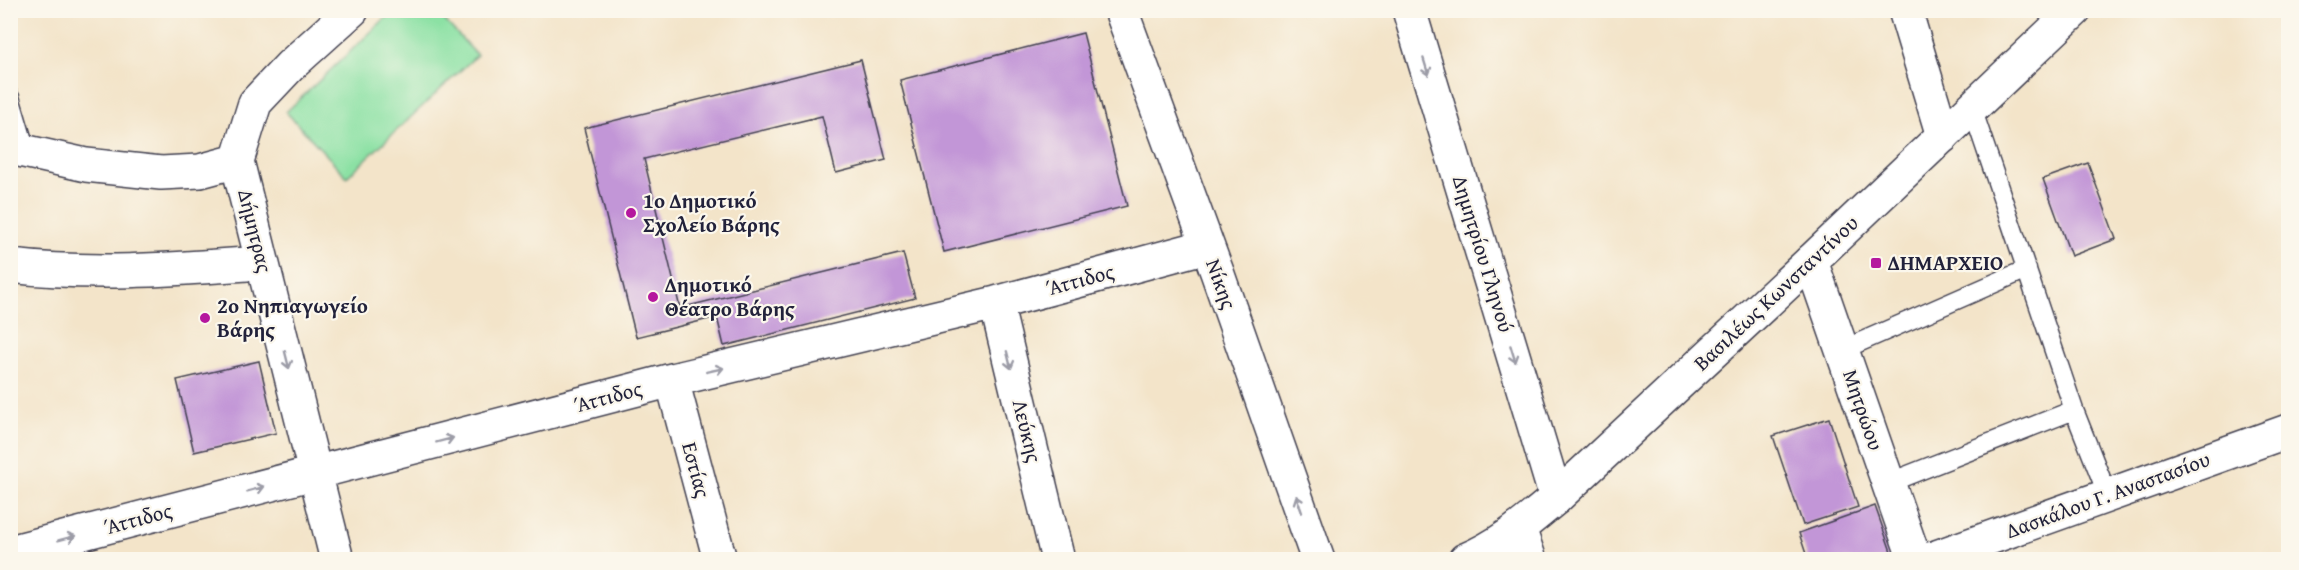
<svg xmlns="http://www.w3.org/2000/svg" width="2299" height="570" viewBox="0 0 2299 570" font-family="'Gentium Book Plus',serif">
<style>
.green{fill:#8ce1a4;stroke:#578270;stroke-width:1.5}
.building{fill:#c296d7}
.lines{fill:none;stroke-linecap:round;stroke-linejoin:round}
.lane-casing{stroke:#413f50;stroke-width:21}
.street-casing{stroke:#413f50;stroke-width:36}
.secondary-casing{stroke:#413f50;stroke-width:36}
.lane{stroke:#fff;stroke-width:18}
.street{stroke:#fff;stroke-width:33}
.secondary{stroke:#fff;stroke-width:33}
.oneway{stroke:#9c9ca7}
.poi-dot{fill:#b5179e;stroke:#fbf7ec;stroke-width:2}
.labels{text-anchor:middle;stroke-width:4.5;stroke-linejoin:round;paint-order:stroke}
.poi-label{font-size:21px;font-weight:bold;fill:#22223b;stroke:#fbf7ec;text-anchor:start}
.street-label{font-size:21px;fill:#22223b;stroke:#fbf7ec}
</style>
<rect width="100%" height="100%" fill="#fbf7ec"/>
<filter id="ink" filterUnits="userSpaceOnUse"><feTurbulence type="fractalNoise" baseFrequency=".0167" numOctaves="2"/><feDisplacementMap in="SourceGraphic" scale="12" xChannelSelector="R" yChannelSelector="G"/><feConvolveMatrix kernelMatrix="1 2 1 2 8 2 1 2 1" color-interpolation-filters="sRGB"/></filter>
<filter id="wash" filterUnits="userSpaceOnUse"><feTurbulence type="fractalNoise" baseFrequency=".008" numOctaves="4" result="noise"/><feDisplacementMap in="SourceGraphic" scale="24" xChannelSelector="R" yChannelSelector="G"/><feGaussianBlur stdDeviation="1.35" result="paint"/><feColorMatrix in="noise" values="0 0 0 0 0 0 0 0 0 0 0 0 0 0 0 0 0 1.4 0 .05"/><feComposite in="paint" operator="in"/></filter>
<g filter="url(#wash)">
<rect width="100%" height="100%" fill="#f3e4c9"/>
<path class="green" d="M394,10L436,11L477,55L347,177L286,112Z"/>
<g id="blocks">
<path class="building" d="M1083,33L1127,206L944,252L900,80Z
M861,60L886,160L836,173L822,116L644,159L680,308L903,253L915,298L724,346L717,317L636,337L584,128Z
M2088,163L2116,239L2071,256L2043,179Z
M259,361L276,433L194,452L177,380Z
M1829,418L1858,507L1803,525L1773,436Z
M1875,506L1894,560H1808L1799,533Z"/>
</g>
</g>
<g filter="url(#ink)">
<use href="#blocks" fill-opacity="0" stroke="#413f50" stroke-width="1.5"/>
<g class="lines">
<g class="lane-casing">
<path id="lane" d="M10,97L26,151
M1972,108L2074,410L2108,496
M1842,350L2027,269
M1888,483L2074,410"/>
</g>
<g class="street-casing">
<path id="street" d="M1121,10L1217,272L1318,560
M1409,10L1556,498
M1905,10L1943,136
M10,148L86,165L161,173L200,171L237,161
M237,161L337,560
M237,161L255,103L290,66L352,10
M1811,261L1915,560
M10,266C95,276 178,269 262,263
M996,303L1058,560
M672,380L720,560
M1519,528L1530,560
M10,552L672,380L996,303L1207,246
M1928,560L2288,431"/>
</g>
<g class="secondary-casing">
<path id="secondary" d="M1465,560C1500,546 1528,521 1556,498L1811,261L2075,10"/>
</g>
<use href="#lane" class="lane"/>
<use href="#street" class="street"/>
<use href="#secondary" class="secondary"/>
</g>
<defs><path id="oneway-shaft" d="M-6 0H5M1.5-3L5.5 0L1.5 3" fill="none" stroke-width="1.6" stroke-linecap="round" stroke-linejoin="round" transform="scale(1.5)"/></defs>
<g class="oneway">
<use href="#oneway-shaft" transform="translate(1426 67) rotate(73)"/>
<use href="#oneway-shaft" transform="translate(1513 354) rotate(73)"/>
<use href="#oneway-shaft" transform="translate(287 360) rotate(76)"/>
<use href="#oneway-shaft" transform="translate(1009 360) rotate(76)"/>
<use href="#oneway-shaft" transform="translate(715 370) rotate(-13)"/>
<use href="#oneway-shaft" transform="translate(445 440) rotate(-15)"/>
<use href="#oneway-shaft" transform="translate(256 489) rotate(-15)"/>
<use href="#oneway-shaft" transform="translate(1299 504) rotate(-109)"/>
<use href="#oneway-shaft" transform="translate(67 538) rotate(-15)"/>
</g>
</g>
<g class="poi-dot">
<circle cx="631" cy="213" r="6"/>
<rect x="1870" y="257" width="12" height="12" rx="3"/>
<circle cx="653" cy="297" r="6"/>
<circle cx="205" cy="318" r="6"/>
</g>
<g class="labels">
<g class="poi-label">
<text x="643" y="208">1ο Δημοτικό<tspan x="643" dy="24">Σχολείο Βάρης</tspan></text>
<text x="1888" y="270">ΔΗΜΑΡΧΕΙΟ</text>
<text x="665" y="292">Δημοτικό<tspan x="665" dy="24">Θέατρο Βάρης</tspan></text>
<text x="217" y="313">2ο Νηπιαγωγείο<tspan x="217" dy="24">Βάρης</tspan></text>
</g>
<g class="street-label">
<text transform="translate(255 231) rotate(76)" y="7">Δήμητρας</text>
<text transform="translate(1483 254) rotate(73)" y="7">Δημητρίου Γληνού</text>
<text transform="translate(1080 280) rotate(-15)" y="7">Άττιδος</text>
<text transform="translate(1221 284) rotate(70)" y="7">Νίκης</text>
<text transform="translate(1776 293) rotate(-43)" y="7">Βασιλέως Κωνσταντίνου</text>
<text transform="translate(608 397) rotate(-15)" y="7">Άττιδος</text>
<text transform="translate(1863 410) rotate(71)" y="7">Μητρώου</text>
<text transform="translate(1027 431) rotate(76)" y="7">Λεύκης</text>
<text transform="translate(696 470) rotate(75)" y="7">Εστίας</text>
<text transform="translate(2108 495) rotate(-20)" y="7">Δασκάλου Γ. Αναστασίου</text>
<text transform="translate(138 519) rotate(-15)" y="7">Άττιδος</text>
</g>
</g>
<rect width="2299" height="570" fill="none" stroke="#fbf7ec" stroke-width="36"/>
</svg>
